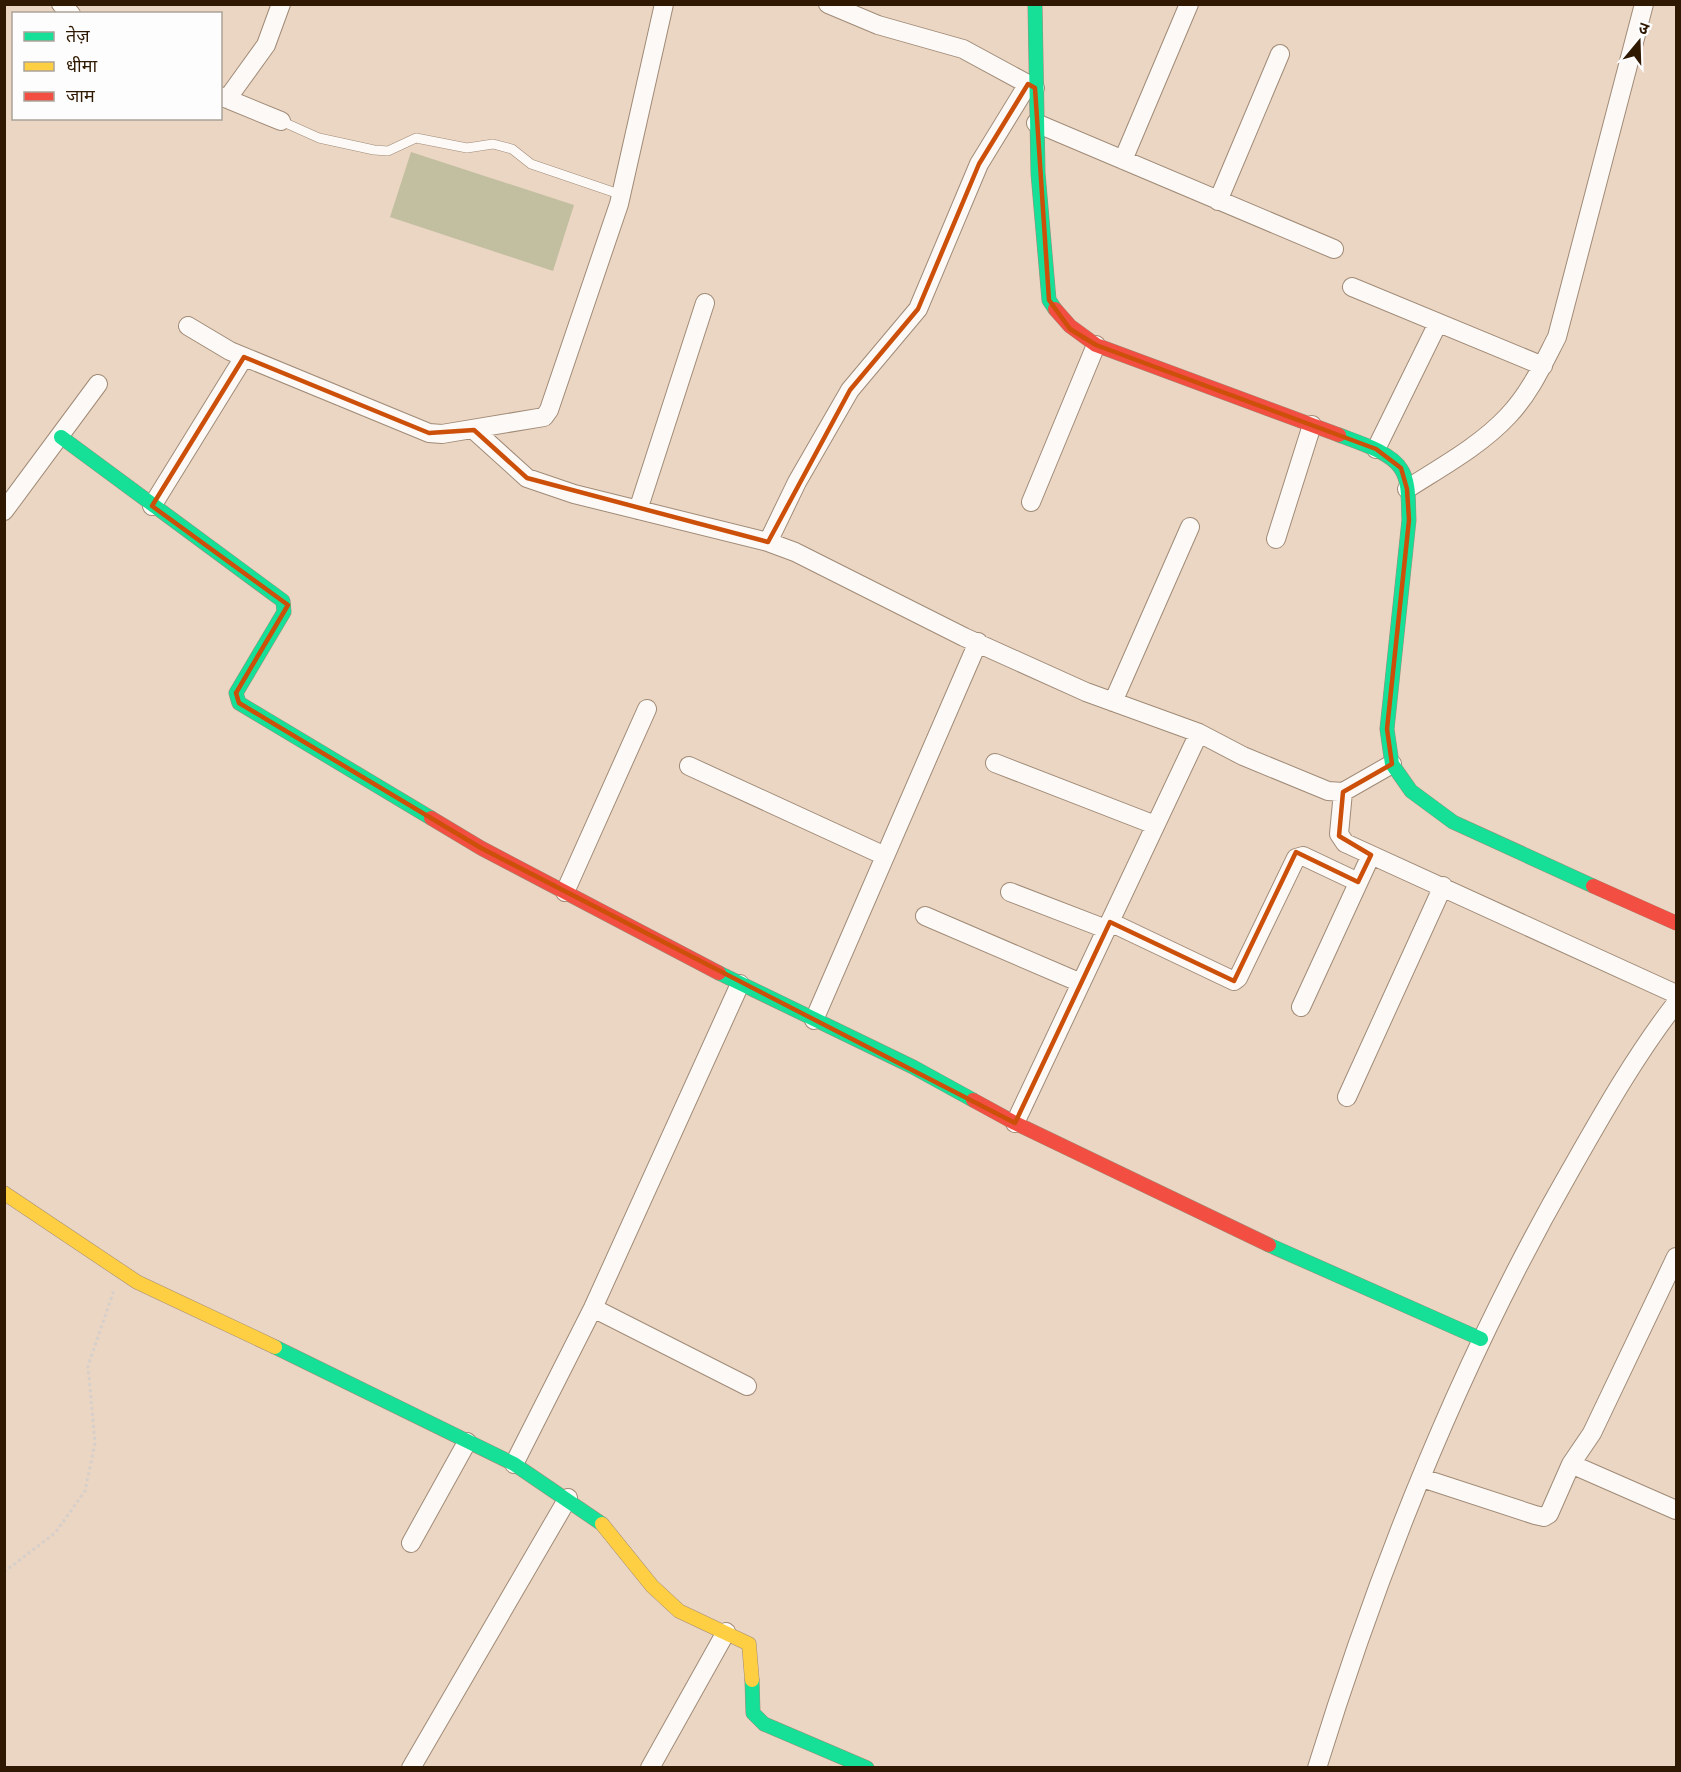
<svg xmlns="http://www.w3.org/2000/svg" width="1681" height="1772" viewBox="0 0 1681 1772" font-family="'Libre Baskerville','Noto Sans Devanagari',serif">
<style>
.building{fill:#c2bfa0}
.lines{fill:none;stroke-linecap:round;stroke-linejoin:round}
.lane-casing{stroke:#a08b77;stroke-width:10}
.street-casing{stroke:#a08b77;stroke-width:20}
.fast-casing{stroke:#a08b77;stroke-width:15}
.slow-casing{stroke:#a08b77;stroke-width:15}
.jam-casing{stroke:#a08b77;stroke-width:15}
.path{stroke:#d7d0ca;stroke-width:3;stroke-dasharray:3 3;stroke-linecap:butt}
.lane{stroke:#fcf9f6;stroke-width:9}
.street{stroke:#fcf9f6;stroke-width:18}
.fast{stroke:#16e098;stroke-width:14}
.slow{stroke:#ffcf43;stroke-width:14}
.jam{stroke:#f24e42;stroke-width:14}
.marked{fill:none;stroke:#cc4f0a;stroke-width:4.5;stroke-linejoin:round}
</style>
<rect width="100%" height="100%" fill="#ebd5c3"/>
<path class="building" d="M411,152L574,205L553,271L390,217Z"/>
<g class="lines">
<g class="lane-casing">
<path id="lane" d="M281,121L319,138L374,150L388,151L416,138L467,148L493,144L512,149L531,164L622,195"/>
</g>
<g class="street-casing">
<path id="street" d="M61,4L71,14
M828,4L878,25L963,49L1035,88
M220,96L281,121
M227,99L266,45L281,4
M1036,123L1334,249
M1123,160L1189,4
M1218,201L1280,54
M1352,287L1543,366
M188,326L230,351L429,433L442,434L544,417L549,410L619,204L664,4
M474,430L527,478L574,494L768,542L795,552L964,637L1086,692L1199,733L1243,756L1328,791L1343,792L1392,764
M1376,449L1438,323
M1407,489C1441,467 1480,446 1508,416C1530,393 1543,364 1557,337L1644,4
M1031,502L1096,345
M152,506L244,357
M638,510L705,303
M4,511L98,384
M1276,539L1312,425
M768,542L797,482L850,390L918,309L979,164L1028,84
M1113,702L1190,527
M995,763L1155,825
M689,766L885,856
M1343,792L1339,834L1345,843L1676,994
M565,892L647,709
M1010,892L1106,929
M925,916L1081,983
M1110,922L1234,981L1238,978L1296,858L1303,856L1358,882
M1301,1007L1371,855
M814,1020L978,642
M1347,1097L1443,886
M1015,1123L1199,733
M593,1308L747,1386
M514,1464L593,1308L740,984
M1571,1464L1676,1510
M1422,1478L1535,1515L1544,1517L1549,1514L1571,1464L1592,1433L1676,1257
M411,1543L467,1442
M411,1768L568,1498
M650,1768L726,1632
M1317,1768C1381,1561 1462,1359 1570,1171C1603,1113 1635,1056 1676,1003"/>
</g>
<g class="fast-casing">
<path id="fast" d="M1035,4L1038,173L1049,300L1055,309
M1339,435C1357,442 1391,452 1401,469C1410,482 1408,505 1409,520L1387,729L1392,764L1411,791L1453,822L1593,886
M61,437L283,601L284,612L236,693L239,703L431,818
M719,973L913,1067L973,1100
M1269,1245L1481,1339
M275,1347L514,1464L602,1524
M752,1680L753,1713L764,1724L867,1768"/>
</g>
<g class="slow-casing">
<path id="slow" d="M4,1193L137,1282L275,1347
M602,1524L652,1586L679,1611L749,1644L752,1680"/>
</g>
<g class="jam-casing">
<path id="jam" d="M1055,309L1070,326L1096,345L1339,435
M431,818L481,848L719,973
M1593,886L1676,923
M973,1100L1015,1123L1269,1245"/>
</g>
<path class="path" d="M4,1572L55,1533L85,1491L95,1443L88,1366L114,1290"/>
<use href="#lane" class="lane"/>
<use href="#street" class="street"/>
<use href="#fast" class="fast"/>
<use href="#slow" class="slow"/>
<use href="#jam" class="jam"/>
</g>
<path class="marked" d="M1028,84L1035,88L1049,300L1070,329L1096,345L1376,449L1401,468L1407,489L1409,520L1387,729L1392,764L1343,792L1339,836L1371,855L1358,882L1296,852L1234,981L1110,922L1015,1123L481,848L239,703L236,693L288,605L152,506L244,357L429,433L474,430L527,478L768,542L850,390L918,309L979,164Z"/>
<rect width="1681" height="1772" fill="none" stroke="#301902" stroke-width="12"/>
<rect x="12" y="12" width="210" height="108" fill="#fdfdfd" stroke="#aba299" stroke-width="1.5"/>
<rect x="24" y="32" width="30" height="9" fill="#16e098" stroke="#aba299" stroke-width="1.5"/>
<text x="66" y="42" font-size="18" fill="#301902">तेज़</text>
<rect x="24" y="62" width="30" height="9" fill="#ffcf43" stroke="#aba299" stroke-width="1.5"/>
<text x="66" y="72" font-size="18" fill="#301902">धीमा</text>
<rect x="24" y="92" width="30" height="9" fill="#f24e42" stroke="#aba299" stroke-width="1.5"/>
<text x="66" y="102" font-size="18" fill="#301902">जाम</text>
<g transform="translate(1639 42) rotate(19)" stroke="#fdfdfd" stroke-width="4.5" paint-order="stroke">
<path d="M0-4.5L10 22L0 15L-10 22Z" fill="#301902"/>
<text y="-9" font-size="16" font-weight="bold" text-anchor="middle" fill="#301902">उ</text>
</g>
</svg>
